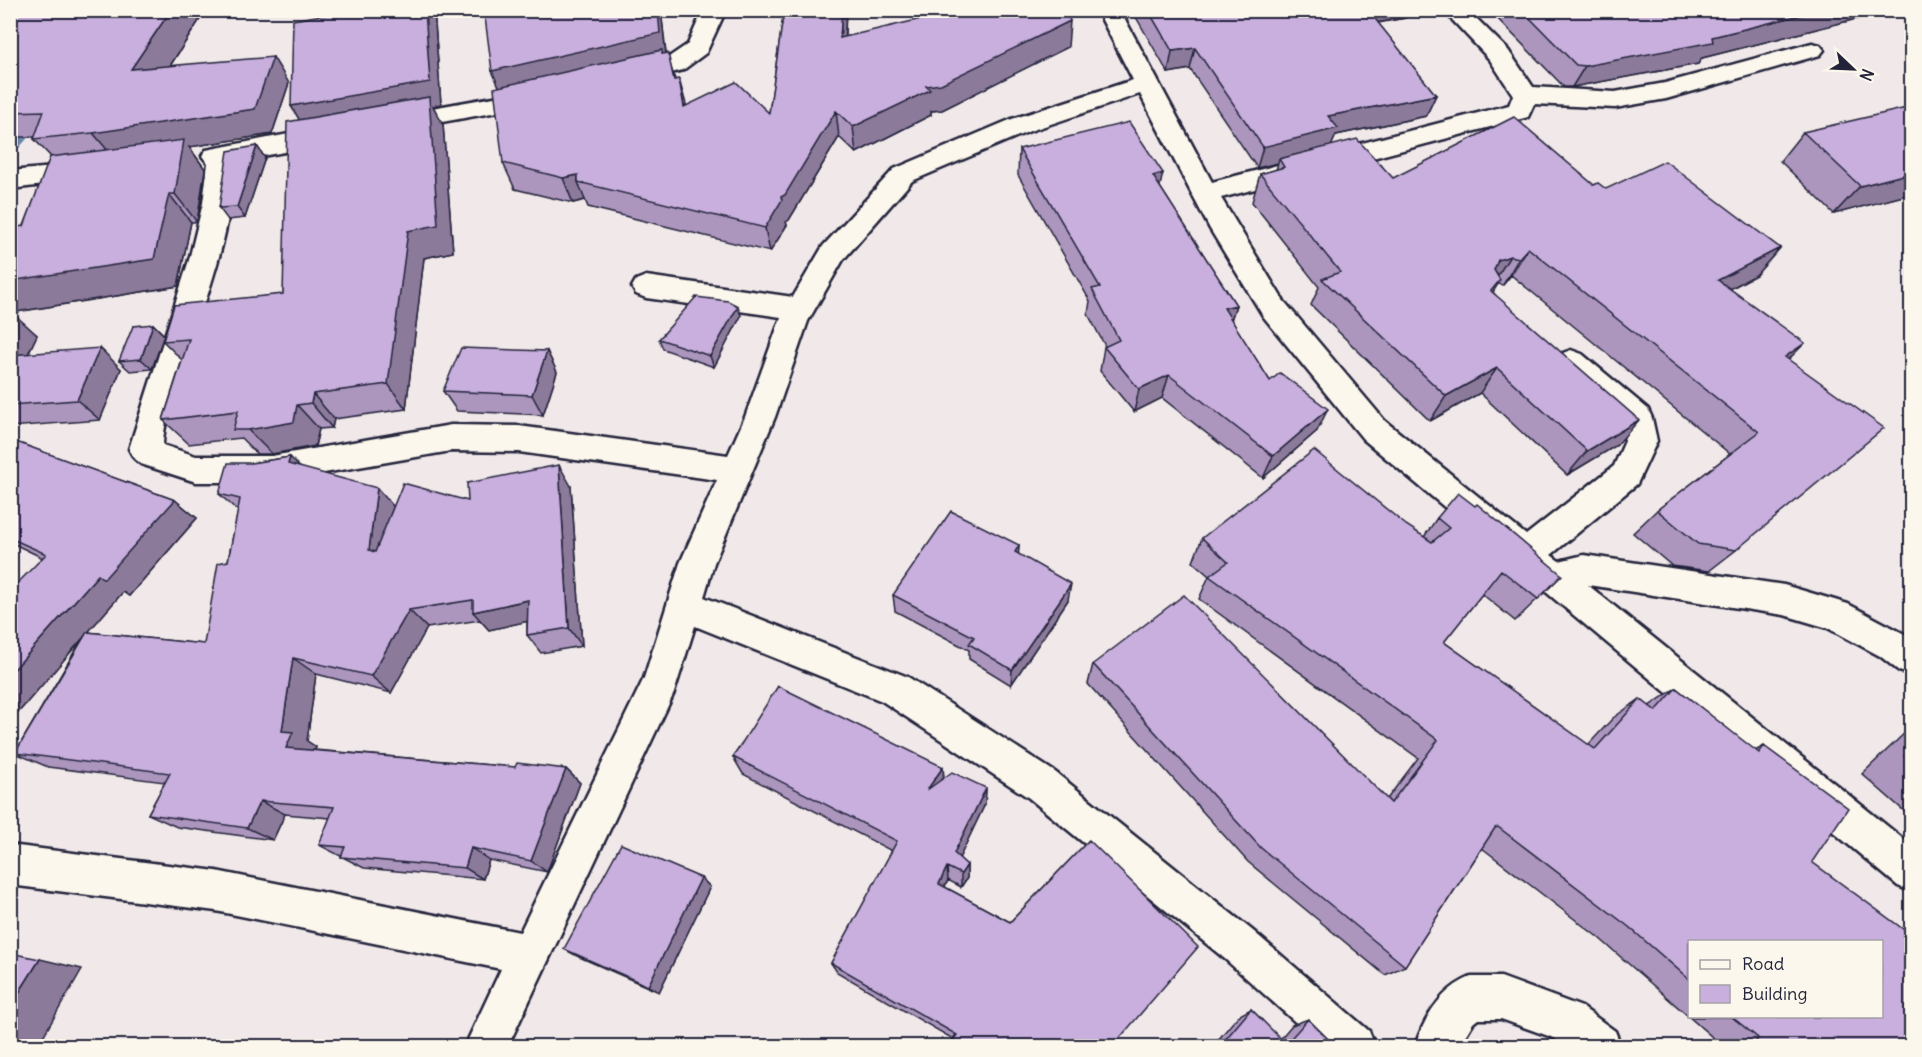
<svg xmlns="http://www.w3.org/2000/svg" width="1922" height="1057" viewBox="0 0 1922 1057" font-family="Delius,sans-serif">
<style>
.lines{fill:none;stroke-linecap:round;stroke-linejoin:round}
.stream{fill:#6986aa;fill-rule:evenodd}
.minor-casing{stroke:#22223b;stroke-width:5}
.minor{fill:#fbf7ec;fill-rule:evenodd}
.wall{fill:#ac96be;stroke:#22223b;stroke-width:1.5;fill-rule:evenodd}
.shaded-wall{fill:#8c7a9b;stroke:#22223b;stroke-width:1.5}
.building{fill:#c8afdd;stroke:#22223b;stroke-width:1.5}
</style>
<rect width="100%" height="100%" fill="#f1e9e9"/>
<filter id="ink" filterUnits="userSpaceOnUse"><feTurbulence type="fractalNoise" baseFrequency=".0167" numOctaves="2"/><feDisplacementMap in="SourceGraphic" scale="12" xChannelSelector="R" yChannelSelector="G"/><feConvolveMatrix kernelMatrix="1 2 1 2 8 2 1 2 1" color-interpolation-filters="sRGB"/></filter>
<g filter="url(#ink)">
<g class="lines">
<path class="stream" d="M34,121L38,122V126L19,148H11V142L30,122Z"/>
<g class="minor-casing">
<path id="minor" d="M703,10H726L706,53L683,70L628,84L619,82L616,76L619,70L666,59L688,44Z
M1097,10H1120L1212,182L1509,105L1513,95L1490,60L1443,10H1468L1508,50L1533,87L1615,92L1665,83L1812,43L1820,45L1824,50L1820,55L1666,99L1615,108L1534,104L1528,117L1221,198L1283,300L1385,421L1526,535L1614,466L1625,441L1622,424L1560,370L1556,362L1560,354L1571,350L1582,354L1648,409L1652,418L1657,441L1637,484L1551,555L1559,561L1584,555L1784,585L1848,604L1912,638V675L1899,671L1880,656L1828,628L1784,615L1588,585L1912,846V892L1898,886L1363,439L1263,316L1210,229L1140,94L1030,131L912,181L843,260L808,321L775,417L714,563L704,597L908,677L1055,772L1253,931L1369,1031L1375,1046H1322L1225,959L1029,798L882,701L695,626L674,693L508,1046H465L501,969L216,911L10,885V845L216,871L520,932L644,678L680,563L717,480L519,452L451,451L272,482H196L141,464L134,458L129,449L189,260L203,203L208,163L202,156L206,150L330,126L339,129L343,135L339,141L330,144L234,161C234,232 202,308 181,375C174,396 163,423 163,445L196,456H272L451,425L519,426L728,455L745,417L781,317L646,298L636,294L632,287L636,280L646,276L793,297L823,246L894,169L1012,119L1133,80Z
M539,89L548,91L551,97L548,103L392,131L383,129L379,123L383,117L392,115Z
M87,164L96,167L100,173L96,179L10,189V171Z
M1471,977H1501L1582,1007L1615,1031L1621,1046H1565L1554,1038L1501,1019H1478L1473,1023L1459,1046H1415C1425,1016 1441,989 1471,977Z"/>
</g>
<use href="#minor" class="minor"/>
</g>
<path class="wall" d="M10,10H206L170,66L289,83L272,134L189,147L205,169L197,222H191L178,286L16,312L24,226L51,157L34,139L35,137H10Z
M352,10H434L441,104L433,106L443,125L453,252L424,258L406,409L334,419L332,428L319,429L315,446L272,454H257L241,438L189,444L163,420L182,360L163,341L283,294L300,120L291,106Z
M484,10H661L666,53L675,79L686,106L769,113L783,17L782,10H846L845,36L1068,47L942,110L931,111V115L856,153L839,137L789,220L786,222L787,225L770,252L588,207L585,200L573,203L515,189L503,163L499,87Z
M1132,10H1408L1405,18L1378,23L1436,95L1426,116L1336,135L1331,146L1393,178L1594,185L1780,248L1756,275L1730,289L1788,359L1736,550L1709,571L1672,566L1633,533L1657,510L1730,454L1511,275L1503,285L1498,284L1493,292L1617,445L1567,475L1480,393L1430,421L1311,305L1319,287L1252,202L1260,174L1276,170L1278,163L1257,168L1190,69L1168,73Z
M1496,10H1870L1864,17L1702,58L1698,64L1572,87H1564L1494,15Z
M1803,132L1911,194L1834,214L1780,161Z
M257,146L265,158L245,218L228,220L219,208Z
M1019,149L1160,187L1236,305L1231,320L1270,381L1317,431L1263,478L1162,398L1134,412L1100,371L1104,347L1105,346L1088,314L1090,301L1018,175Z
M10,314L37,335L28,354L121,369L100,420L10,427Z
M741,316L714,367L663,349L659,339Z
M153,324L164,335L152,369L130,371L119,361Z
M547,351L557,372L543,415L457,411L443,391Z
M10,440L175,500L197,518L129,596L123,592L88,632L204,644L228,561L238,511L219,494L251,463L290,457L299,467L393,506L468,501L571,486L582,646L541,653L527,635V621L489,630L480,620L427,628L391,693L316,674L307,741L316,747L315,750L515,767L566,769L580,783L547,872L489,860L483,879L364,868L319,845L330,818L285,814L273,840L177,827L148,814L165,782L48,767L15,753L83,637L10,722L43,558L10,542Z
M1437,518L1562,575L1515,621L1482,594L1444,642L1588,745L1613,718L1640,699L1649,706L1676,688L1755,751L1764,746L1812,862L1911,1047H1718L1720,1044L1599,938L1482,848L1405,966L1385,975L1248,862L1088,684L1093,664L1387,799L1418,758L1199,599L1209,576L1193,562L1202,538L1424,537ZM1689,942L1881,1017H1689Z
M1019,545L1018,554L1068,600L1011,685L969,659V650L895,611L893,595Z
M1911,727V817L1862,774Z
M733,757L943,767L944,778L986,788L985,804L959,858L967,865V878L961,887L948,880L945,887L1010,922L1089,840L953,1039L837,972L831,963L892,851L743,774Z
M701,878L710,887L659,992L577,956L564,949Z
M1251,1009L1280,1039L1292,1025L1308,1019L1336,1047H1212L1238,1016Z"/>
<path class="shaded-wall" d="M171,10H206L151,95L131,69Z
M425,10H434L441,104L433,106L443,125L453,252L424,258L406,409L388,384L305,129L291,106Z
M658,10H661L666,56L502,93L492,71Z
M842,10H846L843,63L840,38Z
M1361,10H1408L1405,18L1356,26Z
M1821,10H1870L1864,17L1702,58L1698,64L1572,87L1585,66L1712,37Z
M1070,21L1068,47L942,110L931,111V115L856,153L853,127L926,86Z
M1195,48L1190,69L1168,73L1172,51Z
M273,57L289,83L272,134L189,147L205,169L197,222L175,194L115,159L93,133Z
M679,79L686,104L691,132L684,107Z
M1436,95L1426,116L1336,135L1330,149L1279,159L1278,163L1257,168L1263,147L1328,116Z
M836,111L839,137L789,220L786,222L787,225L770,252L765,228L781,197Z
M257,146L265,158L245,218L237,207Z
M1163,173L1157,199L1153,176Z
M1911,173V194L1834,214L1860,186Z
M578,175V182L585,200L573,203L563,178Z
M169,194L191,222L178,286L16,312L10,306V281Z
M1528,248L1511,275L1503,285L1519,258Z
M1780,248L1756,275L1695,307L1718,280Z
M1510,256L1493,283L1482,287L1498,260Z
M1236,305L1228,329L1224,308Z
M738,306L741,316L714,367L710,356Z
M14,314L37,335L17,377L10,371V321Z
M153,324L164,335L152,369L141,359Z
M1805,343L1779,369L1785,357Z
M100,348L121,369L100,420L77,400Z
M547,351L557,372L543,415L532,395Z
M1497,368L1480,393L1430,421L1446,396Z
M1169,375L1162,398L1134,412L1139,389Z
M313,394L334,419L332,428L311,403Z
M297,405L319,429L315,446L272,454L248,430Z
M1328,409L1317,431L1263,478L1273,456Z
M1639,420L1617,445L1567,475L1587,451Z
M290,457L310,478L288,464Z
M559,465L571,486L582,646L569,628Z
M377,488L395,508L388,570L369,550Z
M175,500L197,518L129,596L123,592L10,722V674L98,575Z
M1019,545L1018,563L1015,552Z
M1071,584L1068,600L1011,685L1012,670Z
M528,600L542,618L489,630L473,612Z
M409,610L427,628L391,693L371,676Z
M293,658L316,674L307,741L316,747L309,762L286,748L282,731Z
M943,767L944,784L927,790Z
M566,769L580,783L547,872L531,861Z
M986,788L985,804L955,867L954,853Z
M260,801L285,814L273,840L247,828Z
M471,848L489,860L483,879L465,868Z
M967,865V878L961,887V874Z
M947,867L948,880L940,896L939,884Z
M701,878L710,887L659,992L648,986Z
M40,959L82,969L37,1047H10V1007Z"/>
<path class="building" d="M10,10H171L131,69L273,57L255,109L93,133L34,139L44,111L10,112Z
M352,10H425L430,82L291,106L293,20Z
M484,10H658L660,33L492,71Z
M784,10H842L840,38L951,12L962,10H1066L1070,21L941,84L926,86L930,90L853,127L836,111L785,195L781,197L782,200L765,228L578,182V175L563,178L503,163L494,88L662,50V54L668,53L674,80L679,79L684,107L736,82L769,113Z
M1148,10H1368L1436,95L1328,116L1338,128L1263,147L1195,48L1172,51Z
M1522,10H1821L1712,37L1713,42L1585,66L1576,65Z
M429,97L438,225L408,231L388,384L313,394L311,403L297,405L294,422L248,430H233L238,411L163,420L189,339L163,341L174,305L283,294L287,122Z
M1911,107V173L1860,186L1803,132Z
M1514,117L1594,185L1598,183L1606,189L1665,161L1780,248L1718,280L1805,343L1785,357L1884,428L1736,550L1698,544L1657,510L1759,432L1528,248L1519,258L1510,256L1498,260L1494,270L1500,280L1491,291L1639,420L1587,451L1497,368L1446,396L1322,279L1340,272L1260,174L1284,167L1279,159L1357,139L1393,178Z
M1129,122L1163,173L1153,176L1236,305L1224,308L1270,381L1280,373L1328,409L1273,456L1169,375L1139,389L1104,347L1119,340L1092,289L1100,287L1019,149Z
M184,140L175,194H169L154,259L10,281V228L24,226L50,157Z
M257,146L237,207L219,208L228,151Z
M696,297L728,301L738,306L710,356L659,339Z
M10,314H14L10,321Z
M153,324L141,359L119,361L133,326Z
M100,348L77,400L10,405V355Z
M461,348L547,351L532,395L443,391Z
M10,440H11L175,500L104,579L98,575L10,674V591L46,554L10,538Z
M1314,450L1406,525L1432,542L1449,528L1437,518L1458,493L1475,506L1477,504L1562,575L1538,599L1501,570L1444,642L1595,749L1640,699L1656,711L1676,688L1759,753L1764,746L1848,808L1812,862L1911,935V1047H1753L1758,1038L1732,1017H1881V942H1689V979L1629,927L1498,827L1495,828L1405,966L1261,848L1093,664L1184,595L1391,803L1438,740L1209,576L1228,562L1202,538Z
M290,457L288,464L377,488L369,550L375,552L403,483L468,501L467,483L559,465L569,628L527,635L528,600L473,612V600L409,610L371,676L293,658L282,731L293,732L286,748L515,767L517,763L566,769L531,861L471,848L465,868L341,857L345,847L319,845L334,807L260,801L247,828L148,814L170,773L15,753L87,632L204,644L218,563L228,561L240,499L219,494L228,463H251Z
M951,511L1019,545L1015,552L1071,584L1012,670L969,644L974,637L893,595Z
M778,686L943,767L927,790L952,772L986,788L954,853L967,865L961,874L947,867L939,884L1010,922L1089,840L1198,947L1112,1047H948L957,1035L831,963L897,841L733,757Z
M1911,749V762L1904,756Z
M621,844L701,878L648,986L564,949Z
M10,953L40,959L10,1007Z
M1251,1009L1286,1044L1308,1019L1336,1047H1219Z
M628,1042L634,1047H626Z"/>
</g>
<rect width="1922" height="1057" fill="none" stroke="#fbf7ec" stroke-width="36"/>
<rect x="18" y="18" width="1886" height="1021" fill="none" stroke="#22223b" stroke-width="2" filter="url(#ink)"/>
<rect x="1688" y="940" width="195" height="78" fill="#fbf7ec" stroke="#a4a2a5" stroke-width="1.5"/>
<rect x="1700" y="960" width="30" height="9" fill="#fbf7ec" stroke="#a4a2a5" stroke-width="1.5"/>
<text x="1742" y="970" font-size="18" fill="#22223b">Road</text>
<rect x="1700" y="985" width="30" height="18" fill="#c8afdd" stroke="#a4a2a5" stroke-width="1.5"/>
<text x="1742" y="1000" font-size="18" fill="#22223b">Building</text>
<g transform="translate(1853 69) rotate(113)" stroke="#fbf7ec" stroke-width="4.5" paint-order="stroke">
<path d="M0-4.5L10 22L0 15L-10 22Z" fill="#22223b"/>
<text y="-9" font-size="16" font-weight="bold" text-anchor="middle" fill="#22223b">N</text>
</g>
</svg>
